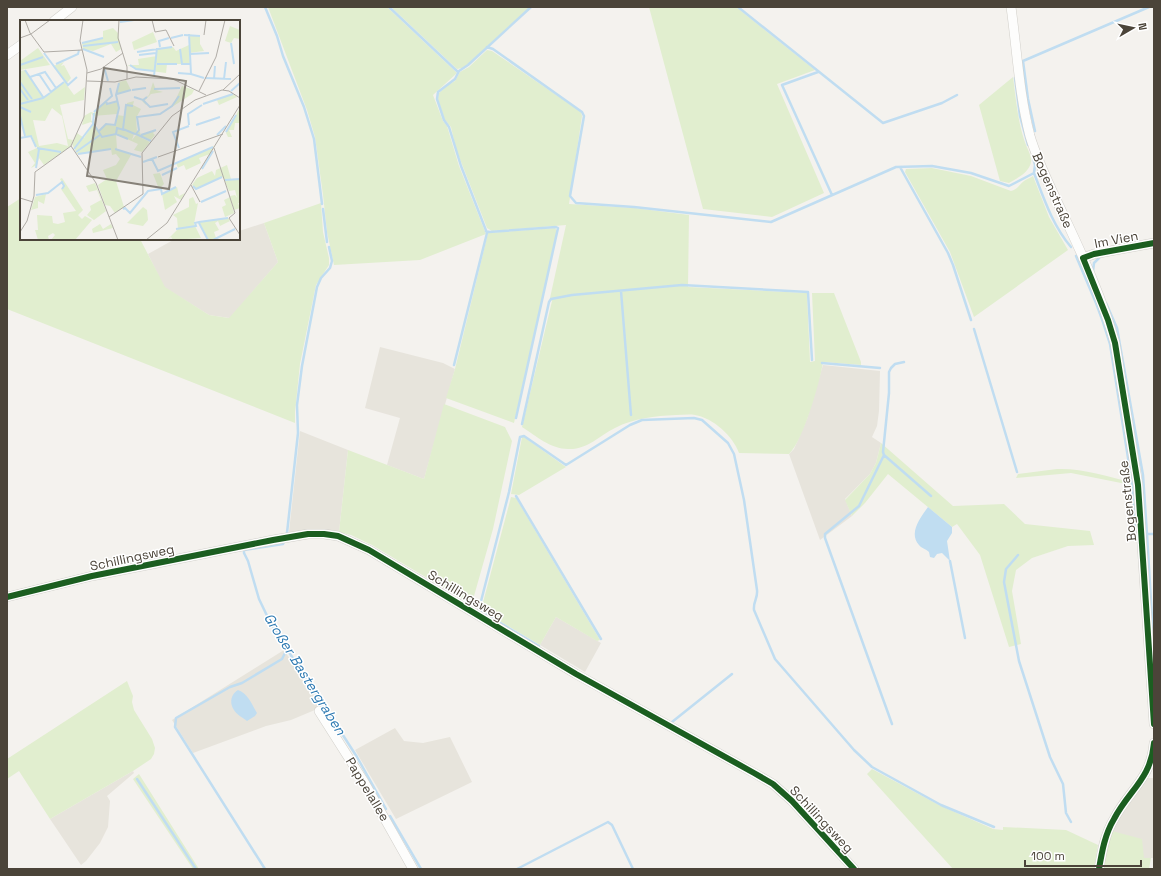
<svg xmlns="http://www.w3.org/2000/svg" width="1161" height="876" viewBox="0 0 1161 876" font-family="'Space Grotesk',sans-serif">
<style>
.residential{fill:#e7e4dc}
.green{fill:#e1eecf}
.water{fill:#c0ddf1}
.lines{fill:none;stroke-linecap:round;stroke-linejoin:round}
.stream{stroke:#c0ddf1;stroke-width:2.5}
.minor-casing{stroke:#d2d0cb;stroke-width:10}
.minor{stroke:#fdfdfc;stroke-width:9}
.cycleway-casing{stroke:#fff;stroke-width:8}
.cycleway{stroke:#1b5e20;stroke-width:6}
.labels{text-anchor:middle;stroke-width:3;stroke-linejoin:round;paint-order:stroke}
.street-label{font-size:13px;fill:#4b4439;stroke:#fff}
.water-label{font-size:14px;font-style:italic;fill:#2e7ab2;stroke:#fff}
.inset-river{fill:none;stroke:#c0ddf1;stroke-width:2}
.inset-road{fill:none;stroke:#b0aca6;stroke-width:1}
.view{fill:#868178;fill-opacity:0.15;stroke:#868178;stroke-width:2}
.inset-edge{fill:none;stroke:#4b4439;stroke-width:2}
</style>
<rect width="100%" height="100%" fill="#f4f2ee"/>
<path class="residential" d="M264,223L278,262L230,318L209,315L164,287L148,254L175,239H239V231Z
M380,347L443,363L455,369L424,479L387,465L400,418L365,408Z
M823,365L880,371L879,411L877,426L872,437L881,443L876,463L870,474L845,499L852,516L820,540L789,454L794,449L807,419Z
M300,431L348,450L339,532H289Z
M556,617L601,643L585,672L540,645Z
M284,650L322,707L291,720L266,726L193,753L172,720Z
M395,728L404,741L423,743L450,737L472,782L396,819L355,750Z
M133,771L134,773L107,796L110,801L108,827L100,843L86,861L81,865L50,819Z
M1147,778H1154V858H1144L1112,831L1118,819Z"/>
<path class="green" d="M268,7H387L457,73L433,95L443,121L447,126L459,166L486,234L420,260L334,265L327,232L323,195L315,137L307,110Z
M391,7H530L468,64L462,68L457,69Z
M649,7H736L815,70L777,84L824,193L772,217L703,209Z
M487,50L492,51L581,112L582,116L569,204L635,208L689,215L688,287L807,293L810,362L815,361L812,293H834L861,362V365L823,362C820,382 803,441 789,454L739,453C733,436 713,418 695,415C689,414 682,415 676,415C655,416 634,418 615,428C599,436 587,450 568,449C551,449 536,436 522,427L552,301L550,298L566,225L492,231L487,228L456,149L451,127L445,120L438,99L439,93L448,85L455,81L460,72L469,67Z
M1013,77C1016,100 1018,124 1026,145C1028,150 1032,157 1031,162C1029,173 1017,178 1009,183L1000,181L979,105Z
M932,168L971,176L1011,191C1018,189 1019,185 1024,181C1026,179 1031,178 1033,176L1049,217L1068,250L974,317L950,252L905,172L906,169Z
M21,198V239H140L165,287L209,315L229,318L278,262L264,223L321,203L323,232L329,258V265L316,285L300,364L295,412V423L7,309V207Z
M555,228L557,231L514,423L446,398L455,369L488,233Z
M444,404L505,427L512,441L493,529L474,596L464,600L372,545L351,535L339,532L348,450L424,479Z
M522,437H524L566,467L519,495L511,494Z
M881,443L953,506L1004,504L1025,524L1090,531L1094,545L1068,546L1032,558L1016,570L1012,591L1021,644L1009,647L980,555L957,524L952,527L888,474L865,503L852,516L845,500L870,474L876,463Z
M1057,469C1082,468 1106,476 1131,482V485L1071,473L1016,478L1018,474Z
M511,497L516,498L600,640L597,641L556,617L540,645L481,610Z
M127,681L133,696L132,702L134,710L152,739L155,748L154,754L151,759L133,771L50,819L19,771L7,779V759Z
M872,769L939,805L993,829L1003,830V827L1066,830L1098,845L1094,869H953L867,774Z
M139,774L199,869H193L133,779Z
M1112,831L1142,839L1144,858H1151L1149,869H1103L1107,847Z"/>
<path class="water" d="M928,507L952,527V533L947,541L950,561L942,553L937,554L934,558L930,557L929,552C926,549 921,548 919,545C908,533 921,517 928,507Z
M238,690C248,693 252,705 257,713L255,716L247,721C243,718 236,714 234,710C229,703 231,694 238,690Z"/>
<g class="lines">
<path class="stream" d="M265,7L277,36L283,56L304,107L314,139L322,204
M389,7L458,72
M738,7L883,123L942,103L957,95
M487,47L493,49L582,112L584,116L570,196L576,203L634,207L771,222L896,167L932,166L971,173L1009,186L1034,173C1044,199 1053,226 1071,247
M818,72L782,85L832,195
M1015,78L1020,116L1028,145
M1035,131L1028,99L1023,61L1149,7
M1033,158L1035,165L1034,173
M900,167L948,253L953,265L971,320
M323,209L327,242
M486,231L489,232L556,227L558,228L516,418
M1076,256L1096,303L1103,322L1110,344L1132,483L1136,530
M1093,271L1094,263L1100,257
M621,291L631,415
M1106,303L1117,328L1143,475L1147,534L1154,651
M974,329L1017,472
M904,362L895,364L891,368L889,372V393L883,452L884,455L931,496
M822,363L880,368
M454,365L487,233L461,166L449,127L444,120L437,99L438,92L455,79L459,71L468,65L531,7
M522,424L549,302L551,299L572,295L682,285L808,292L812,360
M884,455L859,506L825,534V538L892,724
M516,496L601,639
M287,533L298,433L297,405L302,366L317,287L321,278L330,268L332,261L329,247
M1147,534H1154
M284,542L283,544L244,550V553L248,561L259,599L271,624L319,699L322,707L330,715L357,757L386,809
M1018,555L1006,569L1004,582L1019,661L1050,757L1063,784L1066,813L1071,822
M950,561L965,638
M539,646L480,611L479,609L509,492L520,437L524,436L566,465L630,425L642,420L694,418L702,420L728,443L734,454L744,500L757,590C758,599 753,601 754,610L775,659L854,750L872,767L941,805L994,827
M672,722L732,674
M137,779L196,869
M390,816L421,869
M265,869L175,727L176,718L230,687L242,683L282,659L287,649
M517,869L608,822L612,825L633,869"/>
<g class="minor-casing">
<path id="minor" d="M1011,7C1017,50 1019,94 1030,136C1038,163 1051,188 1063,214C1083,256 1102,298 1115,343L1138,485L1154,724
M54,21L72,7
M7,55L21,45
M1083,258L1094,254L1154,243
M7,597L92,576L273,540L308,534H324L338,536L369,550L576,674L754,773L773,784L792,801L854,869
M319,711L364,782L413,869
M1099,869C1102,851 1105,834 1114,819C1129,790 1151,779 1154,743"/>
</g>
<use href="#minor" class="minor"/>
<g class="cycleway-casing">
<path id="cycleway" d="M1154,243L1094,254L1083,258L1108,320L1115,343L1138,485L1154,724
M7,597L92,576L273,540L308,534H324L338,536L369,550L576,674L754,773L773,784L792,801L854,869
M1099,869C1102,851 1105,834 1114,819C1129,790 1151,779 1154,743"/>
</g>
<use href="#cycleway" class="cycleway"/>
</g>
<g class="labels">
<g class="street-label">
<text transform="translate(1053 190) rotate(66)" y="5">Bogenstraße</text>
<text transform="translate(1116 239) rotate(-11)" y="5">Im Vien</text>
<text transform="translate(1127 501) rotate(-96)" y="5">Bogenstraße</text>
<text transform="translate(132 557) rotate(-12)" y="5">Schillingsweg</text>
<text transform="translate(466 595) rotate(31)" y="5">Schillingsweg</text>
<text transform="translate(368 789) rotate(59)" y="5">Pappelallee</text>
<text transform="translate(822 819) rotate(47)" y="5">Schillingsweg</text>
</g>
<g class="water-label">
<text transform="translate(305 674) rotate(58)" y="5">Großer Bastergraben</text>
</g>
</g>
<g transform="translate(20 20)">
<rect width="220" height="220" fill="#f4f2ee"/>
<path d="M210,6L220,10V19L214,18L211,23L205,21ZM93,8L98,13L101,29L96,32L91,24L73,31L63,29L62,23L83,18V11ZM133,12L137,22L114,30L112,22ZM169,14L180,17V24L184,31L169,33L170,44H147L146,53L116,49L107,45H119L118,39L137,36V28L153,27L156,31L169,25ZM18,28L30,45L0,50V41ZM44,42L41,46L44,45L51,58L46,64L54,75L65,67L64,80L40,85L48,119L53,120L51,126L24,145L19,138L17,145L11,148L15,143L8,132L17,128L12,116H5L0,99V51L5,50L24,77L45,62L33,46ZM32,88L42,96L48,126L37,123L19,126L13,100L25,101ZM106,60L111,70L96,74L99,62ZM133,62L136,70L143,72L131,74L125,80L126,85L122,81L129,75ZM162,66L174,70L172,74L152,87ZM213,74L217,77L199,85L197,80ZM86,81L87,85L97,82L99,87L97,94L73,96L71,93V100L79,111L86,104L95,106L97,95L104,96L107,83L114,81L113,85L121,89L116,98L117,112L115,114L97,108L114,114L112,120L116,115L130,122L122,132L114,130L118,124L96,114L97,129L111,135L96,161L104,187L95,193L90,186L85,185L78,165L87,159L83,150L96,145L100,139L96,134L92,135L91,129L57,134L52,124L57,113L64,118L73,104L71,102L62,105L64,96L71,92L74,93ZM220,88V103H215L214,110H209L212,117H208L206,113ZM119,110L121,115L136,110L133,113L135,115L131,120L116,114ZM194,126L190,134L179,138L181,143L166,150L164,145L142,155L158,148L156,143ZM207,145L211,159H220V183H218L220,188L214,190L210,176L215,175L217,178L215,170L209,171L203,157L176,169L172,165L177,158L192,151L195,156L196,150ZM140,153L144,164L139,169L133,154ZM42,158L63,190L58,195L62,199L65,196L72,200L55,220H31L35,215L33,213L28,216L29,220H18L15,210H18L17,195L32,196L33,203L38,204L45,202L43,193L56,191L41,169L44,166L40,159ZM75,163L86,191L74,200L67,195L71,190L70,186L81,180L77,170L69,172L66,166ZM157,167L159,176L165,173L161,180L154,176L157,182L145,190L142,174ZM26,174L24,184L18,181V188L11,190L15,177ZM173,177L176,184L178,183L174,204L181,218L153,220L151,217L147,220L158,209L157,198L153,195L169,187V179ZM210,177L214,193L205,197L202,187L206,185L204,180ZM123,187L127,190L128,200L123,206L107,203ZM208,198L210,201L200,206L198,201L195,203L199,210L194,212L196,218L189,220L179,202ZM80,204L83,209L91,204L93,208L73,213L72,209Z" fill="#e1eecf" fill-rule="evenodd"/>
<path class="inset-river" d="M100,2L114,0M169,14L171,54M164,15L180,16M151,18L163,15M62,23L83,18M211,23L214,44M63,26L98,22M140,27L139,21L149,18M63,29L84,37M160,29L162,44H170M117,32L152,27M24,33L48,65L57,57M170,34L189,33M119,35L136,33M36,44L58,34L59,30M137,44H157M0,45L23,37M110,45L116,49L134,51M84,47L88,61M5,50L23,77M158,53L171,54L184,58M19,54L31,72L44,62M134,56L137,28M10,57L25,52L36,68M185,58L211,59M194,59L195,46M204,59L206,42M0,62L12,79M0,69L8,80M134,69L160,68M112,70L126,68M211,71L220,63M97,74L111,70M114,77L123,80L127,77M123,80L130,87L148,84M86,81L87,84L98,81M0,84L23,78L30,73M183,84L213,74M113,86L106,85L103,109L115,114M0,87L11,92M74,92L92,76L90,68M74,93L73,103L82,117L96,114L108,119M0,96L5,116M169,105L168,94L182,85M176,105L200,97M79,111L86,104L95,105L99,88L96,75L99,63M206,112L216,95M96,114L97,108L104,110M121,115L136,110M197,115L206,106M0,118L11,116L16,127M131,121L116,114L119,110L117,97L140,94L152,86L159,76M17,128L41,132M159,128L153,112L169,106M54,129L73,104M95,129L121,137M56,132L80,115M58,134L91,129M132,139L138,151L193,127M123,142L137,137M16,148L19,129M182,149L193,131M142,155L157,148M205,160L220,159M173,166L176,169L202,157M16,175L28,173L42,162L44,166L42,169M181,182L206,171M103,189L105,188L110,193L128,171L141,169L142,174L156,167M179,203L188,220M156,209L176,206L175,203L179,202L208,198M193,220L215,209"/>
<path class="inset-road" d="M5,0L10,13L24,32L62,30M63,0L60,21L67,50L64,97L51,126L76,163L98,220M99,0L98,18L107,47V59M132,0L135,12L146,10L154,26M184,15L186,0M0,18L11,14L30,0M67,53L81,49L103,33M67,61L95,62L116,57L153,59L186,75M203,70L220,54M179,71L196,37L205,0M194,128L215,193L209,198L220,215M138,137L203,114M171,165L180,182M0,178L13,182M89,197L123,174L122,133L152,96L175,80L202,70L209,71L220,78M0,212L7,201L14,176L15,152L51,126M126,220L147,203L220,85"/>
<path class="view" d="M84,48L166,61L149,169L67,156Z"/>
<rect width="220" height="220" class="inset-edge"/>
</g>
<rect width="1161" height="876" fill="none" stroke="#4b4439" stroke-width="16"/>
<g transform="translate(1133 28) rotate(81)" stroke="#ffffff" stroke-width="3" paint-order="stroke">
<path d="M0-3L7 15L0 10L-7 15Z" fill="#4b4439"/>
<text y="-6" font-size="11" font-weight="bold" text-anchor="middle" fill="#4b4439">N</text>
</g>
<path d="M1025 860v6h116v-6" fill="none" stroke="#4b4439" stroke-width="2"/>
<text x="1031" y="860" font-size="12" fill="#4b4439" stroke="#ffffff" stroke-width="3" paint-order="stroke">100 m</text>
</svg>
